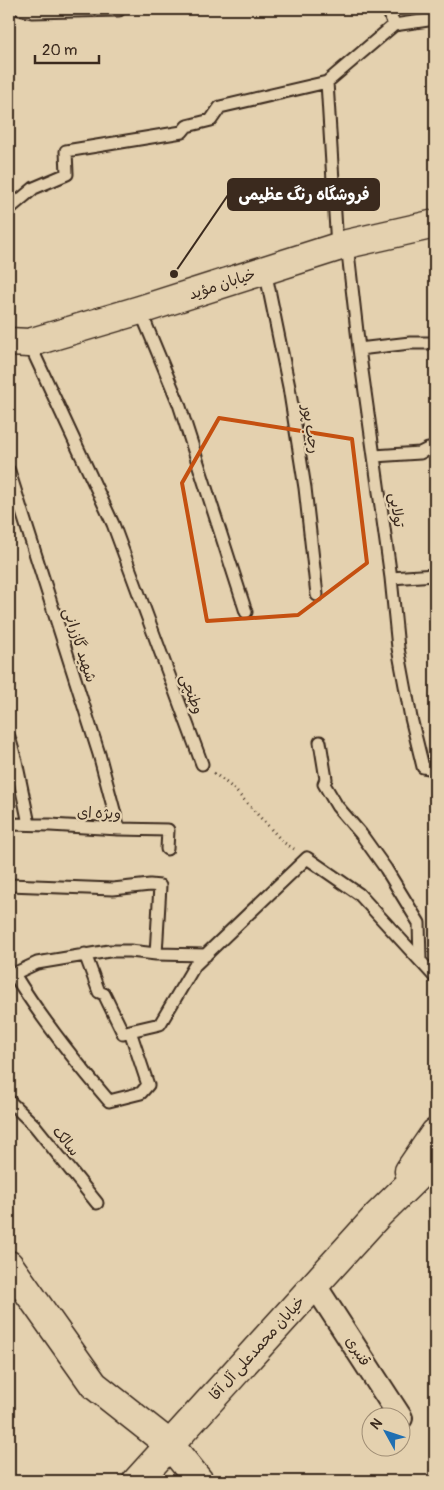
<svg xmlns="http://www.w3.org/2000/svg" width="444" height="1490" viewBox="0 0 444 1490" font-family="Pangolin,'Playpen Sans Arabic',sans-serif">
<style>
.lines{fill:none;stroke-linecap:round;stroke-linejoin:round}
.service-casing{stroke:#3b2a1e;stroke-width:15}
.minor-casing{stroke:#3b2a1e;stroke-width:26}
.tertiary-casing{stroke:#3b2a1e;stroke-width:31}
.path{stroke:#3b2a1e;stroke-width:3;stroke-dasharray:1 4;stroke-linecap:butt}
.service{stroke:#e4d1af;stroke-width:11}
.minor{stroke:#e4d1af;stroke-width:22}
.tertiary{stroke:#e4d1af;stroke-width:28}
.marked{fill:none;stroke:#c55010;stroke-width:4;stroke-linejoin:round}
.labels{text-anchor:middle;stroke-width:4.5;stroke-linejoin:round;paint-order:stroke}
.street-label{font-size:15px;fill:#3b2a1e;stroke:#e4d1af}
.leader{fill:none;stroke:#3b2a1e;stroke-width:2}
.callout-dot{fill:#3b2a1e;stroke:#e4d1af;stroke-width:2}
.callout{fill:#3b2a1e;stroke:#3b2a1e;stroke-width:2}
.callout-label{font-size:16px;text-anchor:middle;font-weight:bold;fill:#fff}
</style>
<rect width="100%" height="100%" fill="#e4d1af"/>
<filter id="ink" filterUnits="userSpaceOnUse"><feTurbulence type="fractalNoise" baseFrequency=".02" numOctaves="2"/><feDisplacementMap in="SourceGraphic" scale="10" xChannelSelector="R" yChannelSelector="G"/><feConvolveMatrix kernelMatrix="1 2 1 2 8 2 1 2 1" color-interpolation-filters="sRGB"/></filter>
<g filter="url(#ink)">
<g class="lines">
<g class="service-casing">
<path id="service" d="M19,9L32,12L119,10L118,9
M388,9L394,25
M9,209L34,188L67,174L66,151L182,132L187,126L211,120L220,107L327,82
M347,244L359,349L391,578L398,648L411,718L423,767L435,769
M337,247L327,82L394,25L435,19
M265,270L289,387L305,488L317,595
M140,310L179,404L246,612
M29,343L113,524L202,764
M359,349L410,343H435
M374,456L420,453L428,449H435
M9,471L99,754L119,829
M391,578L435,575
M9,737L16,761L29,824
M320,742L326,779L324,784L337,806L361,834L386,869L419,923L420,960
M9,824L50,825L119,829L168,830L167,849
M9,885L113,889L150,885L160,886L156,954
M85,954L99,992L104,994L123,1033L130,1031
M14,974C42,1020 74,1060 109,1101L141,1093L148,1085L130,1031L160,1024L195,965L307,858L359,894L435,977
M9,976L37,963L109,951H130L156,954L206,955
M9,1101L35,1126L97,1203"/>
</g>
<g class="minor-casing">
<path id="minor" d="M314,1284L401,1418"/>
</g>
<g class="tertiary-casing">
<path id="tertiary" d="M9,342L29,343L140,310L347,244L435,224
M409,1171L435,1133
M9,1265L94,1385L170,1445L199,1481
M137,1481L378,1215L435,1159"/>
</g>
<path class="path" d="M214,773L233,788L283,842L294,849"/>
<use href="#service" class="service"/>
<use href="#minor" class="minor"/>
<use href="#tertiary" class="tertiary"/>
</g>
</g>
<path class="marked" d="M219,418L352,439L367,563L298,615L207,621L182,483Z"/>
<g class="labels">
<g class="street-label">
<text transform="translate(222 284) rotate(-18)" y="5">خیابان مؤید</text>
<text transform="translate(311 429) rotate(81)" y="5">رجب پور</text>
<text transform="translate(397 510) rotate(82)" y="5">تولایی</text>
<text transform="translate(80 645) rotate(72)" y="5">شهید گازرانی</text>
<text transform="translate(192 694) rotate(70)" y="5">وطنچی</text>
<text transform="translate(99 813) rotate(2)" y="5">ویژه ای</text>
<text transform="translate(66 1141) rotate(51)" y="5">سالک</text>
<text transform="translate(257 1348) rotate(-48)" y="5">خیابان محمدعلی آل آقا</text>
<text transform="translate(358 1351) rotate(57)" y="5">قنبری</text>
</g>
</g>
<path class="leader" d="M174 274L228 195"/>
<circle class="callout-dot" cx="174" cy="274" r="5"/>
<rect class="callout" x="228" y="179" width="151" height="31" rx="5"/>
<g class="callout-label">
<text x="304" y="200">فروشگاه رنگ عظیمی</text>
</g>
<rect width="444" height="1490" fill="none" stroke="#e4d1af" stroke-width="30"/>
<rect x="15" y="15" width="414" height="1460" fill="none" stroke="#3b2a1e" stroke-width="2" filter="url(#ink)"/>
<g transform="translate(386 1432) rotate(310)"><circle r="24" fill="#e4d1af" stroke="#a08e75"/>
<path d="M0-4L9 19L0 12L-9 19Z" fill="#1f6fb2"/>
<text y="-8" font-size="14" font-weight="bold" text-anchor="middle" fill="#3b2a1e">N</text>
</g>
<path d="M35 55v8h64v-8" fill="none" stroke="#3b2a1e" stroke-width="2.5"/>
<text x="42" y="55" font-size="15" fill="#3b2a1e" stroke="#e4d1af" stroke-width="4" paint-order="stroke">20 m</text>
</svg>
